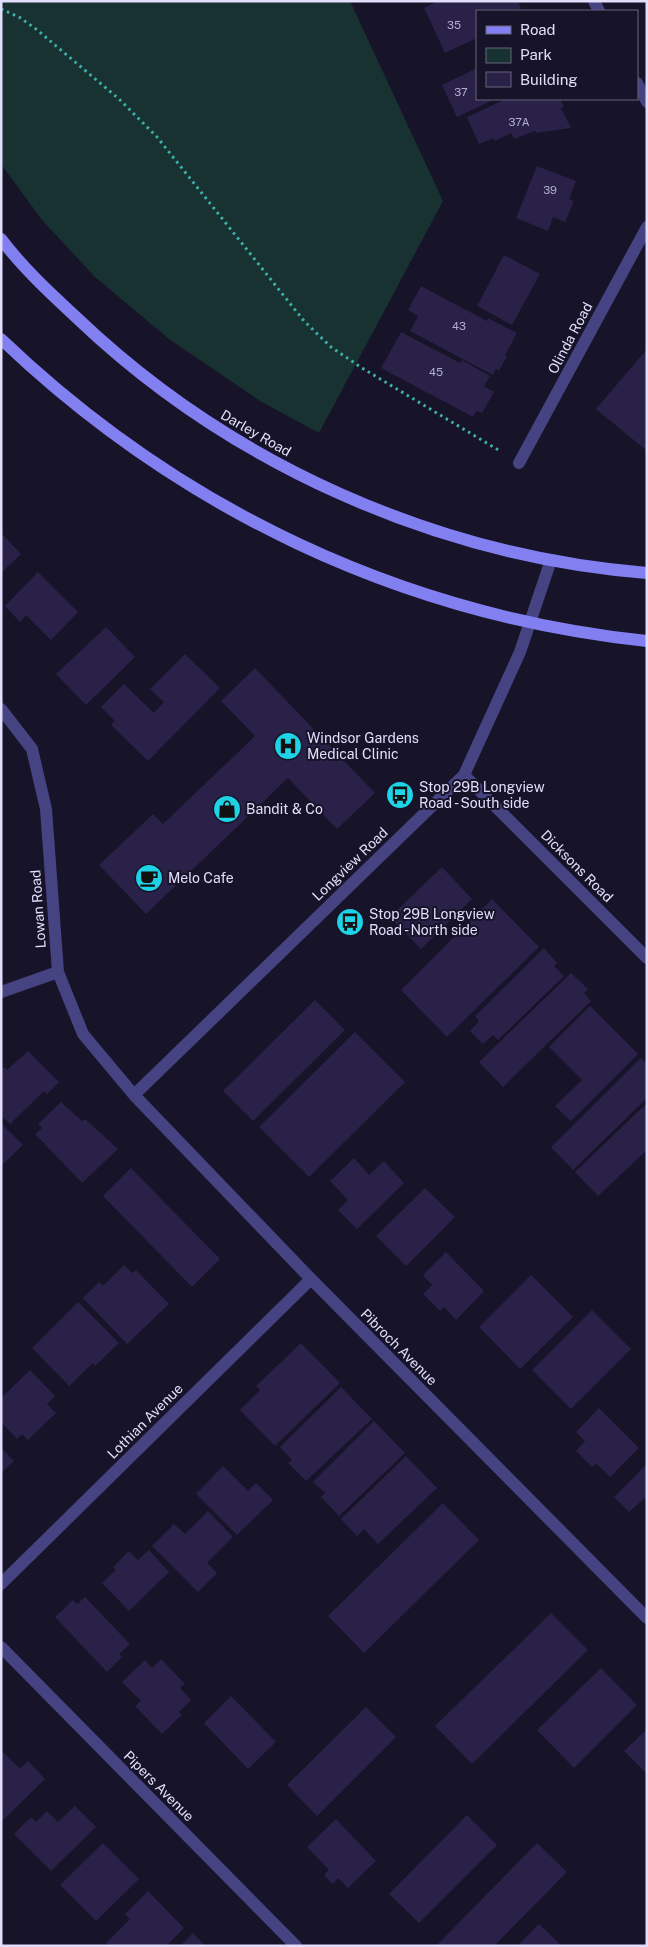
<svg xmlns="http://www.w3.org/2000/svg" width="648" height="1947" viewBox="0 0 648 1947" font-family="'Public Sans',sans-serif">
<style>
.green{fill:#173231}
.building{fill:#292147}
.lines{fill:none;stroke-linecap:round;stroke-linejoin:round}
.path{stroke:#3eb0a9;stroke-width:3;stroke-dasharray:2.5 4;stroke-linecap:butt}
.minor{stroke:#464382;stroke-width:12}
.secondary{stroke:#827ff1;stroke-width:12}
.labels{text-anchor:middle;stroke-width:4;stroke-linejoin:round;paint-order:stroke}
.number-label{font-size:11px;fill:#b4afcf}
.street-label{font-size:14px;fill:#e2defc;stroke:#171328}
.poi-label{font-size:14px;fill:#e2defc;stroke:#171328;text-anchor:start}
</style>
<rect width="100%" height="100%" fill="#171328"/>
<path class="green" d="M1,1H350L443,201L319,433L260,401L169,339L95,277L42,220L1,164Z"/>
<path class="building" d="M438,1H518L521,8L515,11H477V38L445,53L424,8Z
M477,68V99H495L457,117L442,85Z
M506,99H560L564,107L561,108L571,128L536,133L535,131L514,139L511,133L495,141L494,138L479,144L467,117Z
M537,166L576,181L569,199L574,201L565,222L553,217L548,231L516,218Z
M504,255L540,274L512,325L477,306Z
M421,286L487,321L488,318L517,333L505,355L507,356L499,371L496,369L493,375L410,331L418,316L408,310Z
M401,332L460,363L462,360L490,376L484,386L494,392L482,413L477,411L473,417L381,368Z
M647,349V451L596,409Z
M1,533L21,554L1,573Z
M38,572L78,612L51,640L26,615L20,622L5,606Z
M106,627L135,657L86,705L56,674Z
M185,654L220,688L148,761L111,725L115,721L101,707L124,684L154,713L164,702L150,689Z
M255,668L375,793L337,829L288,778L146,914L99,865L153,814L163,824L255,736L221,701Z
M442,867L472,899L421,949L390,917Z
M492,899L539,947L447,1037L401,990Z
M544,948L557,963L554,966L564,976L498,1040L493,1035L483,1044L470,1031L479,1021L475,1016Z
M571,973L588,989L584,993L591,1001L503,1087L479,1062Z
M315,1000L345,1030L253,1121L223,1091Z
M590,1006L638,1054L571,1121L555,1106L582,1080L549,1047Z
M355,1032L405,1082L309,1177L259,1127Z
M28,1051L59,1082L47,1094L44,1091L10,1124L1,1116V1069L4,1067L7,1070Z
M641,1058L647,1064V1098L573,1170L551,1147Z
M61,1102L82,1121L85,1119L118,1149L82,1183L35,1134L42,1128L38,1124Z
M647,1103V1150L598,1196L575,1172Z
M1,1123L23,1145L1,1166Z
M354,1158L369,1175L384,1161L404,1183L357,1229L338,1210L348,1200L330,1181Z
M131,1168L220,1259L192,1287L103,1196Z
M425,1188L455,1217L406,1266L376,1236Z
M446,1252L484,1291L456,1320L444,1307L440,1311L423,1294L432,1285L423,1275Z
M124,1265L132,1273L136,1270L169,1304L127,1344L83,1298L99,1282L103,1286Z
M531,1275L573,1317L520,1369L479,1327Z
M78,1302L119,1343L95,1366L93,1363L69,1386L32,1348Z
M592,1310L631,1349L571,1409L532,1370Z
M301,1343L340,1383L275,1446L240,1410L260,1390L256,1386Z
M30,1370L55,1396L47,1404L56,1413L28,1440L22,1434L17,1439L1,1422V1398Z
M341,1387L372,1419L306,1481L288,1463L292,1460L280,1447Z
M599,1408L639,1448L610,1477L596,1463L592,1467L576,1451L585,1441L576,1432Z
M374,1421L405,1453L339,1516L321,1497L325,1493L313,1482Z
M1,1448L14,1461L1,1473Z
M406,1456L437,1488L378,1544L364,1529L357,1536L341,1519Z
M647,1464V1500L645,1498L629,1512L614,1497Z
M223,1466L248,1491L256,1483L273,1500L237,1535L196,1494Z
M443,1503L479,1540L364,1653L328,1616Z
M208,1511L233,1537L207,1563L217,1573L198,1592L152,1546L174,1524L185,1534Z
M149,1550L169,1572L129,1611L102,1583L116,1570L113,1567L129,1551L138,1560Z
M85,1597L130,1644L119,1654L122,1657L107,1672L55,1617L73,1600L77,1604Z
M551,1613L588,1650L472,1764L435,1726Z
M161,1659L185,1684L180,1688L191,1700L179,1712L182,1715L162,1734L135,1706L141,1701L122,1682L145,1660L152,1668Z
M601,1668L637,1705L574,1768L537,1730Z
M231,1696L276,1742L248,1769L204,1723Z
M366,1707L396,1737L317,1816L287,1785Z
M647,1729V1774L624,1751Z
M1,1750L20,1769L28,1761L45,1779L1,1822Z
M75,1806L96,1827L51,1871L14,1834L31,1817L36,1822L47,1811L58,1822Z
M467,1815L497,1845L419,1923L389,1894Z
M336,1819L376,1861L348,1888L338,1878L333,1884L324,1875L329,1870L307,1847Z
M103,1843L139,1879L96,1921L60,1885Z
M537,1843L567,1872L494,1946H436Z
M148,1891L184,1928L166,1946H109L106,1943L130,1919L125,1914Z
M539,1924L562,1946H517Z
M193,1933L205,1946H180Z"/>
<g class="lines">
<path class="path" d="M1,9L19,17L36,29L119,99L157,137L304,321L331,347L362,368L500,451"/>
<path class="minor" d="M594,1L599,11
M637,83L647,102
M519,463L647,227
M1,709L32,749L46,809L58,972L83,1034L134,1095L311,1279L647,1618
M464,775L647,958
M1,992L58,972
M134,1095L464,775L520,652L551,560
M1,1584L311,1279
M1,1647L296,1946"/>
<path class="secondary" d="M1,239C23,268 50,293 77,318C230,464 436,556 647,573
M1,339C179,509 401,615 647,641"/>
</g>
<defs>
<g id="hospital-disc" transform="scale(1.4375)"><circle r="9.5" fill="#1fd3e7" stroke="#171328"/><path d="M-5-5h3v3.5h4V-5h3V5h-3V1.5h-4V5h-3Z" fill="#111"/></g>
<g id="bus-disc" transform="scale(1.4375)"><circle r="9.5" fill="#1fd3e7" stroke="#171328"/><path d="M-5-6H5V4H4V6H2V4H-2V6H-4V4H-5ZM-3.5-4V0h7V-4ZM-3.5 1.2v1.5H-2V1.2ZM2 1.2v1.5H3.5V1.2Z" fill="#111"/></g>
<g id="shop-disc" transform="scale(1.4375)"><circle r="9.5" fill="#1fd3e7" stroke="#171328"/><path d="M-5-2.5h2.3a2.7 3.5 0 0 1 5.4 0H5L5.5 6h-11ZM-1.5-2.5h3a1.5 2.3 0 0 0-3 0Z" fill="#111"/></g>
<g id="cafe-disc" transform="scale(1.4375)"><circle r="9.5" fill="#1fd3e7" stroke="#171328"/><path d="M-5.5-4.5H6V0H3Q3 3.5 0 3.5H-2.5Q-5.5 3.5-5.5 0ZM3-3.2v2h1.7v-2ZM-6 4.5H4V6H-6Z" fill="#111"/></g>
</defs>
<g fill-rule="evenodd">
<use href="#hospital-disc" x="288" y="746"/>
<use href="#bus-disc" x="400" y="795"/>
<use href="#shop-disc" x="227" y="809"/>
<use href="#cafe-disc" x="149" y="878"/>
<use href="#bus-disc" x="350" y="922"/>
</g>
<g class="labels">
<g class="number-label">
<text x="454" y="29">35</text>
<text x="461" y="96">37</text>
<text x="519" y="126">37A</text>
<text x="550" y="194">39</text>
<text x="459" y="330">43</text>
<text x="436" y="376">45</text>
</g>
<g class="street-label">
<text transform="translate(570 338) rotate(-62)" y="5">Olinda Road</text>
<text transform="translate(256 433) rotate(30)" y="5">Darley Road</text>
<text transform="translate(350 864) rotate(-44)" y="5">Longview Road</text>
<text transform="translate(577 866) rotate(45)" y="5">Dicksons Road</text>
<text transform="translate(38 909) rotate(-94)" y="5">Lowan Road</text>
<text transform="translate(399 1347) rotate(45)" y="5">Pibroch Avenue</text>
<text transform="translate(145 1421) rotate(-45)" y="5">Lothian Avenue</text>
<text transform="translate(159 1786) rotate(45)" y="5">Pipers Avenue</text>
</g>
<g class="poi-label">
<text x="307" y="743">Windsor Gardens<tspan x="307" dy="16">Medical Clinic</tspan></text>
<text x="419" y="792">Stop 29B Longview<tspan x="419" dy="16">Road - South side</tspan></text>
<text x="246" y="814">Bandit &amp; Co</text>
<text x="168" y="883">Melo Cafe</text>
<text x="369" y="919">Stop 29B Longview<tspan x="369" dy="16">Road - North side</tspan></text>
</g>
</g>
<rect width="648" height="1947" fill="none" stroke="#e2defc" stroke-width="5"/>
<rect x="476" y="10" width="162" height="90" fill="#171328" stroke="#68647d"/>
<rect x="486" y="26" width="25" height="8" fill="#827ff1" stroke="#68647d"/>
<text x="520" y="35" font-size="15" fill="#e2defc">Road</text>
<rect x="486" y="48" width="25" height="15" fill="#173231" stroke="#68647d"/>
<text x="520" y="60" font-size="15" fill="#e2defc">Park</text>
<rect x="486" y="72" width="25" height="15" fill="#292147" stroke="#68647d"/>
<text x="520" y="85" font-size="15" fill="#e2defc">Building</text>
</svg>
